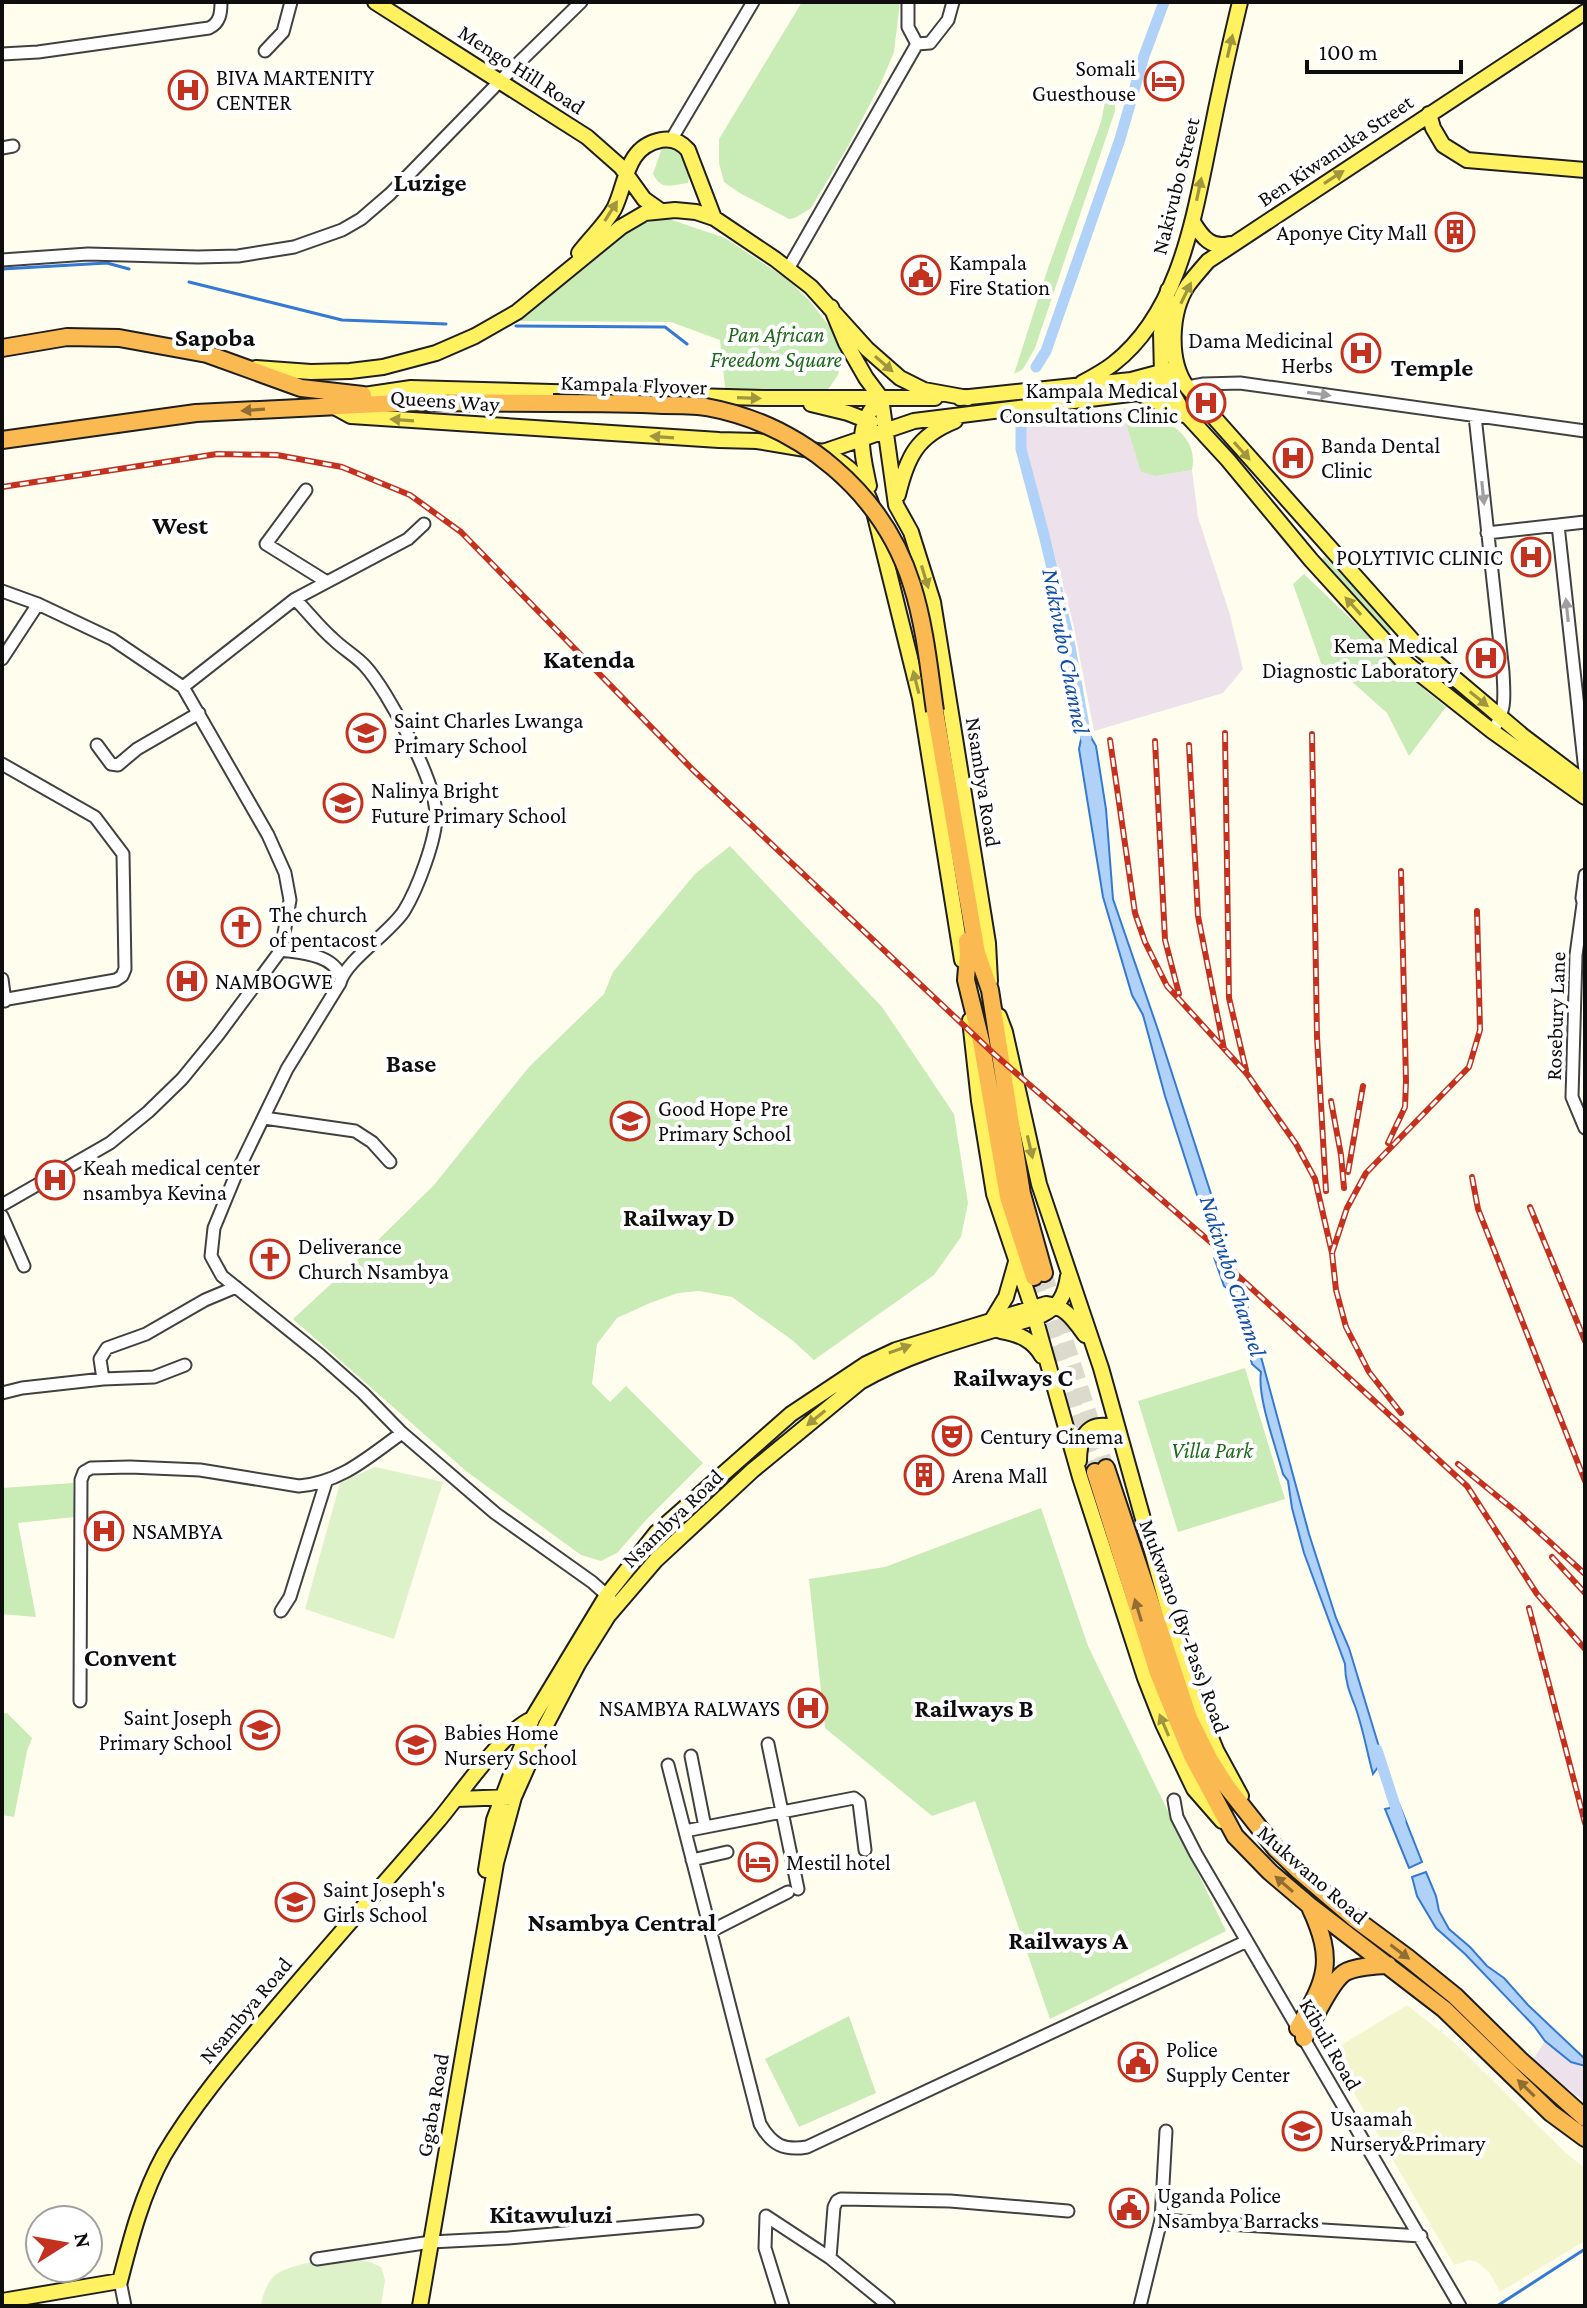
<svg xmlns="http://www.w3.org/2000/svg" width="1587" height="2308" viewBox="0 0 1587 2308" font-family="'Crimson Pro',serif">
<style>
.industrial{fill:#ede2ec}
.farmland{fill:#f3f6cd}
.green{fill:#c9ebb6}
.pitch{fill:#ddf2c8}
.water{fill:#b0d2f9;stroke:#347ad4;stroke-width:2}
.lines{fill:none;stroke-linecap:round;stroke-linejoin:round}
.stream{stroke:#347ad4;stroke-width:3}
.canal{stroke:#b0d2f9;stroke-width:11}
.highway-tunnel{stroke:#dbdacc;stroke-width:16;stroke-dasharray:16 8;stroke-linecap:butt}
.minor-casing{stroke:#414141;stroke-width:15}
.major-casing{stroke:#1f1f1f;stroke-width:18}
.highway-casing{stroke:#1f1f1f;stroke-width:20}
.minor{stroke:#fff;stroke-width:11}
.major{stroke:#fff15f;stroke-width:14}
.highway{stroke:#fbba51;stroke-width:16}
.rail-casing{stroke:#c5311f;stroke-width:6}
.rail{stroke:#fff;stroke-width:3;stroke-dasharray:9;stroke-linecap:butt}
.highway-bridge-casing{stroke:#1f1f1f;stroke-width:20;stroke-linecap:butt}
.highway-bridge{stroke:#fbba51;stroke-width:16}
.oneway{fill:#9f963f}
.oneway2{fill:#9f9f9f}
.oneway3{fill:#906d33}
.labels{text-anchor:middle;stroke-width:8;stroke-linejoin:round;paint-order:stroke}
.poi-label{font-size:22px;fill:#0e0e0e;stroke:#fff;text-anchor:start}
.street-label{font-size:22px;fill:#0e0e0e;stroke:#fff}
.park-label{font-size:22px;font-style:italic;fill:#1e691b;stroke:#fff}
.water-label{font-size:24px;font-style:italic;fill:#114da6;stroke:#fff}
.quarter-label{font-size:26px;font-weight:bold;fill:#0e0e0e;stroke:#fff}
</style>
<rect width="100%" height="100%" fill="#fffeee"/>
<path class="industrial" d="M1128,408L1126,415L1157,476L1192,470L1198,517L1230,615L1243,669L1223,693L1094,731L1073,623L1026,449L1023,420L1055,418Z
M1545,2041L1571,2062L1585,2068V2102L1532,2061Z"/>
<path class="farmland" d="M1407,2005L1454,2042L1567,2154L1585,2168V2241L1500,2292L1489,2272L1477,2262L1469,2260L1454,2265L1330,2052Z"/>
<path class="green" d="M802,2H900L894,52L881,83L847,148L811,208L795,218L789,219L738,192L724,182L719,163V139Z
M1106,97L1115,101V111L1035,348L1023,369L1014,374L1049,265L1101,122Z
M662,148C682,149 692,163 688,183C670,185 662,191 653,174Z
M666,218L725,238L787,279L809,300L836,335L843,356L838,375L829,388L806,401L761,405H727L720,340L671,322L516,321L570,278L603,247L634,226Z
M1128,408C1159,416 1200,431 1192,470L1157,476L1141,472L1126,423Z
M1324,556L1388,624L1391,628L1390,632L1386,633L1324,564L1322,560Z
M1304,574L1426,691L1446,707L1409,756L1387,713L1339,670L1323,669L1293,584Z
M730,846L882,1007L954,1114L968,1203L961,1237L934,1275L814,1360L792,1340L732,1297L699,1291L678,1293L650,1303L617,1318L597,1344L592,1384L610,1402L626,1386L703,1463L646,1520L617,1553L601,1561L581,1555L466,1471L293,1319L368,1250L434,1185L529,1067L604,994L613,972L695,874Z
M1245,1368L1285,1499L1178,1532L1138,1401Z
M73,1483L74,1517L18,1523L36,1617L2,1614V1488Z
M1041,1508L1088,1646L1226,1931L1050,2019L975,1801L932,1816L825,1728L809,1579L885,1567Z
M7,1713L32,1738L27,1751L14,1817L2,1815V1714Z
M849,2016L876,2093L799,2127L765,2059Z"/>
<path class="pitch" d="M375,1467L443,1482L394,1639L305,1609L340,1483Z
M343,2256L370,2262L381,2267L385,2280L381,2306H261C262,2297 267,2283 274,2276C286,2265 327,2259 343,2256Z"/>
<path class="water" d="M1084,725L1096,746L1106,809L1113,899L1158,1030L1234,1265L1214,1248L1165,1096L1143,1015L1132,995L1103,897L1079,749Z
M1215,1260L1241,1283L1309,1534L1336,1618L1349,1648L1383,1760L1373,1774C1367,1752 1363,1728 1355,1706C1349,1691 1345,1681 1345,1664L1304,1553L1292,1508L1288,1481L1283,1474C1276,1447 1257,1397 1261,1372L1252,1364L1234,1294L1224,1286Z
M1400,1806L1422,1862L1409,1868L1385,1809Z
M1426,1872L1436,1896L1439,1911L1449,1929L1470,1947L1487,1966L1504,1978L1528,2005L1585,2059V2066L1571,2062L1545,2041L1534,2026L1465,1954L1436,1928L1417,1896L1412,1877Z"/>
<g class="lines">
<path class="stream" d="M2,269L107,263L129,269
M189,282L342,320L446,324
M516,326L665,327L687,344
M1229,1260L1235,1279
M1497,2306L1585,2249"/>
<path class="canal" d="M1036,367L1046,351L1120,139L1144,56L1164,2
M1021,423V449L1044,535L1068,635L1086,738
M1377,1750L1400,1821"/>
<path class="highway-tunnel" d="M1044,1273L1106,1468
M1034,1277L1095,1472"/>
<g class="minor-casing">
<path id="minor" d="M908,2V27L917,44
M917,44L930,43L948,20L953,2
M265,51L283,32L291,2
M2,54L38,52L209,28C220,23 221,13 221,2
M671,140L753,2
M2,148L13,146
M2,260L88,254L198,257L238,256L294,247L342,230L361,219L390,194L500,81L581,2
M788,269L917,44
M1187,387L1204,384L1240,383L1585,431
M1475,416L1503,672C1504,696 1507,711 1492,731
M306,490L266,544L327,582
M1558,525L1585,771
M1487,533L1585,522
M2,591L38,604L112,639L183,687L268,835L285,873L290,900L281,950L218,1035L182,1079L148,1112L110,1143L2,1205
M295,599C308,612 319,627 333,639C343,649 356,656 365,666C388,691 435,780 436,814C437,838 417,890 404,911C390,933 345,961 340,983L287,1069L237,1172L214,1228L211,1256L222,1276L320,1355L363,1393L402,1433L495,1513L592,1582L610,1598
M2,659L38,604
M183,687L295,599L408,539L424,524
M97,745L111,764L118,765L137,749L199,713
M2,764L95,817L123,854L125,969L122,976L116,980L2,1000
M1583,904L1576,955L1572,1097L1585,1128
M1585,910L1582,898L1585,875
M281,950C301,953 333,954 341,977
M2,979L5,1001
M264,1118L355,1131L372,1142L390,1162
M2,1216L24,1266
M103,1379L154,1377L185,1365
M2,1393L22,1388L103,1379L100,1359L107,1348L146,1334L205,1300L236,1287
M281,1611L290,1597L326,1482
M80,1701L81,1480L84,1472L91,1468L130,1467L200,1470L299,1486C341,1483 369,1456 402,1433
M768,1744L798,1889
M691,1756L705,1827
M668,1765L760,2124C772,2145 784,2151 807,2147L1247,1941
M1174,1800L1177,1817L1196,1854L1460,2306
M685,1831L854,1798L859,1802L865,1850
M692,1860L727,1852
M711,1931L788,1892
M1161,2220L1166,2131
M830,2258L834,2207L837,2201L841,2199L950,2201L1068,2211
M317,2259L431,2242L508,2238L697,2221
M120,2281L125,2306
M783,2306L765,2248L766,2216L830,2258L889,2306
M1140,2306L1161,2220L1421,2236"/>
</g>
<g class="major-casing">
<path id="major" d="M375,2L587,137L621,167L644,199L661,211
M1585,12L1208,261C1201,269 1194,277 1188,285C1170,312 1168,361 1187,387L1420,649L1523,736L1585,783
M1429,114L1433,128L1443,145L1467,160L1585,170
M1193,222C1202,237 1211,249 1230,244
M579,253C590,238 605,225 614,209C627,183 625,147 661,140C672,138 681,142 688,150L714,218
M1168,290L1161,333L1162,374L1182,410L1228,460L1311,560L1401,659L1492,731L1585,797
M831,307L846,343L866,378L881,398L896,505L911,532L933,602L988,943L990,981
M256,368L311,372L350,371L383,367L436,353L475,336L517,312L621,227L645,213L675,210L696,212L714,218L775,259L811,287L867,349L900,378L924,390L968,398
M1082,383C1093,377 1104,371 1113,364C1180,312 1194,216 1210,139C1219,93 1229,48 1240,2
M1138,393L1184,415
M364,395L411,388L763,398H935
M960,398L1131,380L1176,368
M811,404L848,413L871,422
M331,405L351,416L719,440L757,441L823,452L914,421L1138,393L1181,380
M823,452C853,467 864,479 874,512L920,698L962,960
M869,486C862,452 853,425 881,398
M898,495C907,457 917,436 955,421
M999,1016L1005,1032L1039,1184L1101,1368L1189,1684L1216,1750L1241,1796
M970,1020L979,1101L994,1194L1032,1307L1080,1477L1145,1678L1163,1724L1194,1789L1222,1821
M992,1320L1006,1297L1016,1262
M1001,1331C1019,1334 1033,1340 1042,1356
M1079,1461C1079,1441 1085,1423 1108,1426L1119,1439
M457,1799L510,1797
M486,1870L494,1820L532,1719L607,1595L656,1533L791,1414L866,1364L896,1350L1046,1304C1065,1306 1074,1320 1085,1335
M2,2301L120,2281C131,2238 142,2195 164,2155C194,2104 232,2060 270,2015C325,1950 382,1886 438,1821C460,1795 503,1731 532,1719
M420,2306L496,1863L514,1797L546,1725L578,1664L608,1616L656,1560L753,1470L860,1382C915,1350 980,1335 1040,1316C1059,1307 1065,1296 1068,1276"/>
</g>
<g class="highway-casing">
<path id="highway" d="M2,348L67,337L119,338L207,354L301,388L363,395
M2,440L196,413L420,402L553,403
M935,711L977,953L990,990L1022,1194L1044,1273
M967,941L968,954L966,980L981,1041L1008,1197L1034,1277
M1106,1468L1189,1718L1210,1760L1227,1787L1276,1849L1299,1871L1354,1918L1408,1958L1455,1996L1520,2060L1585,2118
M1095,1472L1158,1673L1192,1756L1235,1836L1270,1872L1310,1906L1444,2009L1551,2113L1585,2138
M1298,2028C1327,1979 1335,1961 1310,1907
M1304,2038C1312,2022 1331,1982 1344,1973C1353,1967 1377,1965 1388,1965"/>
</g>
<use href="#minor" class="minor"/>
<use href="#major" class="major"/>
<use href="#highway" class="highway"/>
<g class="rail-casing">
<path id="rail" d="M2,487L217,454L277,455L342,467L410,495L461,532L693,770L993,1053L1215,1246L1237,1275L1467,1486L1537,1594L1585,1649
M1225,733L1229,998L1246,1070
M1312,734L1317,1037L1326,1191
M1110,740L1135,913L1145,942L1167,986L1247,1074L1296,1144L1315,1179L1332,1253L1336,1290L1346,1327L1369,1372L1401,1413
M1155,741L1165,940L1179,994
M1189,745L1198,916L1224,1049
M1331,1101L1341,1155L1344,1188
M1388,1143L1405,1107L1406,1081L1401,871
M1348,1172L1363,1086
M1472,1177L1478,1209L1585,1481
M1530,1207L1585,1341
M1332,1253L1347,1208L1366,1173L1469,1067L1480,1030L1477,911
M1458,1464L1519,1514L1585,1574
M1552,1557L1585,1593
M1529,1608L1585,1823"/>
</g>
<use href="#rail" class="rail"/>
<g class="highway-bridge-casing">
<path id="highway-bridge" d="M553,403C590,403 626,403 663,405C677,405 692,405 706,407C800,424 883,492 912,585C925,626 929,669 935,711"/>
</g>
<use href="#highway-bridge" class="highway-bridge"/>
</g>
<defs><path id="oneway-solid" d="M-6-.8H1V-3.2L6.5 0L1 3.2V.8H-6Z" transform="scale(2)"/></defs>
<g class="oneway">
<use href="#oneway-solid" transform="translate(1230 46) rotate(-77)"/>
<use href="#oneway-solid" transform="translate(1334 177) rotate(-33)"/>
<use href="#oneway-solid" transform="translate(1199 189) rotate(-78)"/>
<use href="#oneway-solid" transform="translate(611 211) rotate(-58)"/>
<use href="#oneway-solid" transform="translate(1186 293) rotate(-64)"/>
<use href="#oneway-solid" transform="translate(884 364) rotate(41)"/>
<use href="#oneway-solid" transform="translate(749 398) rotate(2)"/>
<use href="#oneway-solid" transform="translate(402 420) rotate(-176)"/>
<use href="#oneway-solid" transform="translate(662 437) rotate(-176)"/>
<use href="#oneway-solid" transform="translate(1242 451) rotate(48)"/>
<use href="#oneway-solid" transform="translate(925 577) rotate(73)"/>
<use href="#oneway-solid" transform="translate(1353 606) rotate(-132)"/>
<use href="#oneway-solid" transform="translate(916 682) rotate(-104)"/>
<use href="#oneway-solid" transform="translate(1479 699) rotate(39)"/>
<use href="#oneway-solid" transform="translate(1030 1147) rotate(77)"/>
<use href="#oneway-solid" transform="translate(900 1349) rotate(-20)"/>
<use href="#oneway-solid" transform="translate(816 1418) rotate(141)"/>
<use href="#oneway-solid" transform="translate(1164 1725) rotate(-113)"/>
</g>
<g class="oneway2">
<use href="#oneway-solid" transform="translate(1319 394) rotate(8)"/>
<use href="#oneway-solid" transform="translate(1483 493) rotate(84)"/>
<use href="#oneway-solid" transform="translate(1567 610) rotate(-96)"/>
</g>
<g class="oneway3">
<use href="#oneway-solid" transform="translate(253 410) rotate(176)"/>
<use href="#oneway-solid" transform="translate(1138 1610) rotate(-107)"/>
<use href="#oneway-solid" transform="translate(1284 1884) rotate(-139)"/>
<use href="#oneway-solid" transform="translate(1400 1952) rotate(37)"/>
<use href="#oneway-solid" transform="translate(1526 2088) rotate(-136)"/>
</g>
<defs>
<g id="hotel-ring" transform="scale(2)"><circle r="9.5" fill="#fff" stroke="#c5311f" stroke-width="1.5"/><path d="M-6-4.5h1.5V1H6V5H4.5V3h-9V5H-6ZM-4 0a1.8 1.8 0 1 1 3.6 0ZM.5 0V-2.5h3Q6-2.5 6 0Z" fill="#c5311f"/></g>
<g id="hospital-ring" transform="scale(2)"><circle r="9.5" fill="#fff" stroke="#c5311f" stroke-width="1.5"/><path d="M-5-5h3v3.5h4V-5h3V5h-3V1.5h-4V5h-3Z" fill="#c5311f"/></g>
<g id="building-ring" transform="scale(2)"><circle r="9.5" fill="#fff" stroke="#c5311f" stroke-width="1.5"/><path d="M-4-6H4V6H1V3H-1V6H-4ZM-2.5-4.3h1.7v1.8h-1.7ZM.8-4.3h1.7v1.8H.8ZM-2.5-1h1.7V.8h-1.7ZM.8-1h1.7V.8H.8Z" fill="#c5311f"/></g>
<g id="civic-ring" transform="scale(2)"><circle r="9.5" fill="#fff" stroke="#c5311f" stroke-width="1.5"/><path d="M-.6-6.5H3V-4.5H.6V-3L4-1V1h2V6H-6V1h2V-1L-.6-3ZM-1.2 2.5V6h2.4V2.5Z" fill="#c5311f"/></g>
<g id="school-ring" transform="scale(2)"><circle r="9.5" fill="#fff" stroke="#c5311f" stroke-width="1.5"/><path d="M0-5L7-2L0 1L-7-2ZM-4 1L0 2.5L4 1V4Q0 6-4 4Z" fill="#c5311f"/></g>
<g id="church-ring" transform="scale(2)"><circle r="9.5" fill="#fff" stroke="#c5311f" stroke-width="1.5"/><path d="M-1.2-6h2.4v3.5h3.3v2.4h-3.3V6h-2.4V-.1h-3.3v-2.4h3.3Z" fill="#c5311f"/></g>
<g id="theatre-ring" transform="scale(2)"><circle r="9.5" fill="#fff" stroke="#c5311f" stroke-width="1.5"/><path d="M-5-5.5Q0-4 5-5.5V0Q5 5 0 6Q-5 5-5 0ZM-3.3-2.5H-1v1.5H-3.3ZM1-2.5H3.3v1.5H1ZM-2.8 1Q0 5.5 2.8 1Z" fill="#c5311f"/></g>
</defs>
<g fill-rule="evenodd">
<use href="#hotel-ring" x="1164" y="81"/>
<use href="#hospital-ring" x="188" y="90"/>
<use href="#building-ring" x="1455" y="232"/>
<use href="#civic-ring" x="921" y="275"/>
<use href="#hospital-ring" x="1361" y="353"/>
<use href="#hospital-ring" x="1206" y="403"/>
<use href="#hospital-ring" x="1293" y="458"/>
<use href="#hospital-ring" x="1531" y="557"/>
<use href="#hospital-ring" x="1486" y="658"/>
<use href="#school-ring" x="366" y="733"/>
<use href="#school-ring" x="343" y="803"/>
<use href="#church-ring" x="241" y="927"/>
<use href="#hospital-ring" x="187" y="981"/>
<use href="#school-ring" x="630" y="1121"/>
<use href="#hospital-ring" x="55" y="1180"/>
<use href="#church-ring" x="270" y="1259"/>
<use href="#theatre-ring" x="952" y="1436"/>
<use href="#building-ring" x="924" y="1475"/>
<use href="#hospital-ring" x="104" y="1531"/>
<use href="#hospital-ring" x="808" y="1708"/>
<use href="#school-ring" x="260" y="1730"/>
<use href="#school-ring" x="416" y="1745"/>
<use href="#hotel-ring" x="758" y="1862"/>
<use href="#school-ring" x="295" y="1902"/>
<use href="#civic-ring" x="1138" y="2062"/>
<use href="#school-ring" x="1302" y="2131"/>
<use href="#civic-ring" x="1129" y="2208"/>
</g>
<g class="labels">
<g class="poi-label">
<text x="1136" y="76" text-anchor="end">Somali<tspan x="1136" dy="25">Guesthouse</tspan></text>
<text x="216" y="85">BIVA MARTENITY<tspan x="216" dy="25">CENTER</tspan></text>
<text x="1427" y="240" text-anchor="end">Aponye City Mall</text>
<text x="949" y="270">Kampala<tspan x="949" dy="25">Fire Station</tspan></text>
<text x="1333" y="348" text-anchor="end">Dama Medicinal<tspan x="1333" dy="25">Herbs</tspan></text>
<text x="1178" y="398" text-anchor="end">Kampala Medical<tspan x="1178" dy="25">Consultations Clinic</tspan></text>
<text x="1321" y="453">Banda Dental<tspan x="1321" dy="25">Clinic</tspan></text>
<text x="1503" y="565" text-anchor="end">POLYTIVIC CLINIC</text>
<text x="1458" y="653" text-anchor="end">Kema Medical<tspan x="1458" dy="25">Diagnostic Laboratory</tspan></text>
<text x="394" y="728">Saint Charles Lwanga<tspan x="394" dy="25">Primary School</tspan></text>
<text x="371" y="798">Nalinya Bright<tspan x="371" dy="25">Future Primary School</tspan></text>
<text x="269" y="922">The church<tspan x="269" dy="25">of pentacost</tspan></text>
<text x="215" y="989">NAMBOGWE</text>
<text x="658" y="1116">Good Hope Pre<tspan x="658" dy="25">Primary School</tspan></text>
<text x="83" y="1175">Keah medical center<tspan x="83" dy="25">nsambya Kevina</tspan></text>
<text x="298" y="1254">Deliverance<tspan x="298" dy="25">Church Nsambya</tspan></text>
<text x="980" y="1444">Century Cinema</text>
<text x="952" y="1483">Arena Mall</text>
<text x="132" y="1539">NSAMBYA</text>
<text x="780" y="1716" text-anchor="end">NSAMBYA RALWAYS</text>
<text x="232" y="1725" text-anchor="end">Saint Joseph<tspan x="232" dy="25">Primary School</tspan></text>
<text x="444" y="1740">Babies Home<tspan x="444" dy="25">Nursery School</tspan></text>
<text x="786" y="1870">Mestil hotel</text>
<text x="323" y="1897">Saint Joseph's<tspan x="323" dy="25">Girls School</tspan></text>
<text x="1166" y="2057">Police<tspan x="1166" dy="25">Supply Center</tspan></text>
<text x="1330" y="2126">Usaamah<tspan x="1330" dy="25">Nursery&amp;Primary</tspan></text>
<text x="1157" y="2203">Uganda Police<tspan x="1157" dy="25">Nsambya Barracks</tspan></text>
</g>
<g class="street-label">
<text transform="translate(522 69) rotate(33)" y="8">Mengo Hill Road</text>
<text transform="translate(1335 150) rotate(-34)" y="8">Ben Kiwanuka Street</text>
<text transform="translate(1175 186) rotate(-76)" y="8">Nakivubo Street</text>
<text transform="translate(634 384) rotate(2)" y="8">Kampala Flyover</text>
<text transform="translate(445 400) rotate(4)" y="8">Queens Way</text>
<text transform="translate(984 782) rotate(81)" y="8">Nsambya Road</text>
<text transform="translate(1555 1016) rotate(-88)" y="8">Rosebury Lane</text>
<text transform="translate(672 1518) rotate(-44)" y="8">Nsambya Road</text>
<text transform="translate(1185 1626) rotate(70)" y="8">Mukwano (By-Pass) Road</text>
<text transform="translate(1313 1874) rotate(41)" y="8">Mukwano Road</text>
<text transform="translate(245 2010) rotate(-50)" y="8">Nsambya Road</text>
<text transform="translate(1331 2044) rotate(60)" y="8">Kibuli Road</text>
<text transform="translate(432 2105) rotate(-80)" y="8">Ggaba Road</text>
</g>
<g class="park-label">
<text x="776" y="342">Pan African<tspan x="776" dy="25">Freedom Square</tspan></text>
<text x="1212" y="1458">Villa Park</text>
</g>
<g class="water-label">
<text transform="translate(1066 651) rotate(79)" y="8">Nakivubo Channel</text>
<text transform="translate(1233 1276) rotate(72)" y="8">Nakivubo Channel</text>
</g>
<g class="quarter-label">
<text x="430" y="191">Luzige</text>
<text x="215" y="346">Sapoba</text>
<text x="1432" y="376">Temple</text>
<text x="180" y="534">West</text>
<text x="589" y="668">Katenda</text>
<text x="411" y="1072">Base</text>
<text x="679" y="1226">Railway D</text>
<text x="1013" y="1386">Railways C</text>
<text x="130" y="1666">Convent</text>
<text x="974" y="1717">Railways B</text>
<text x="622" y="1931">Nsambya Central</text>
<text x="1068" y="1949">Railways A</text>
<text x="551" y="2223">Kitawuluzi</text>
</g>
</g>
<rect width="1587" height="2308" fill="none" stroke="#0e0e0e" stroke-width="8"/>
<g transform="translate(64 2244) rotate(79)"><circle r="38" fill="#ffffff" stroke="#9f9f9f" stroke-width="2"/>
<path d="M0-6L14 30L0 20L-14 30Z" fill="#c5311f"/>
<text y="-12" font-size="22" font-weight="bold" text-anchor="middle" fill="#0e0e0e">N</text>
</g>
<path d="M1307 60v12h154v-12" fill="none" stroke="#0e0e0e" stroke-width="4"/>
<text x="1319" y="60" font-size="24" fill="#0e0e0e" stroke="#ffffff" stroke-width="6" paint-order="stroke">100 m</text>
</svg>
